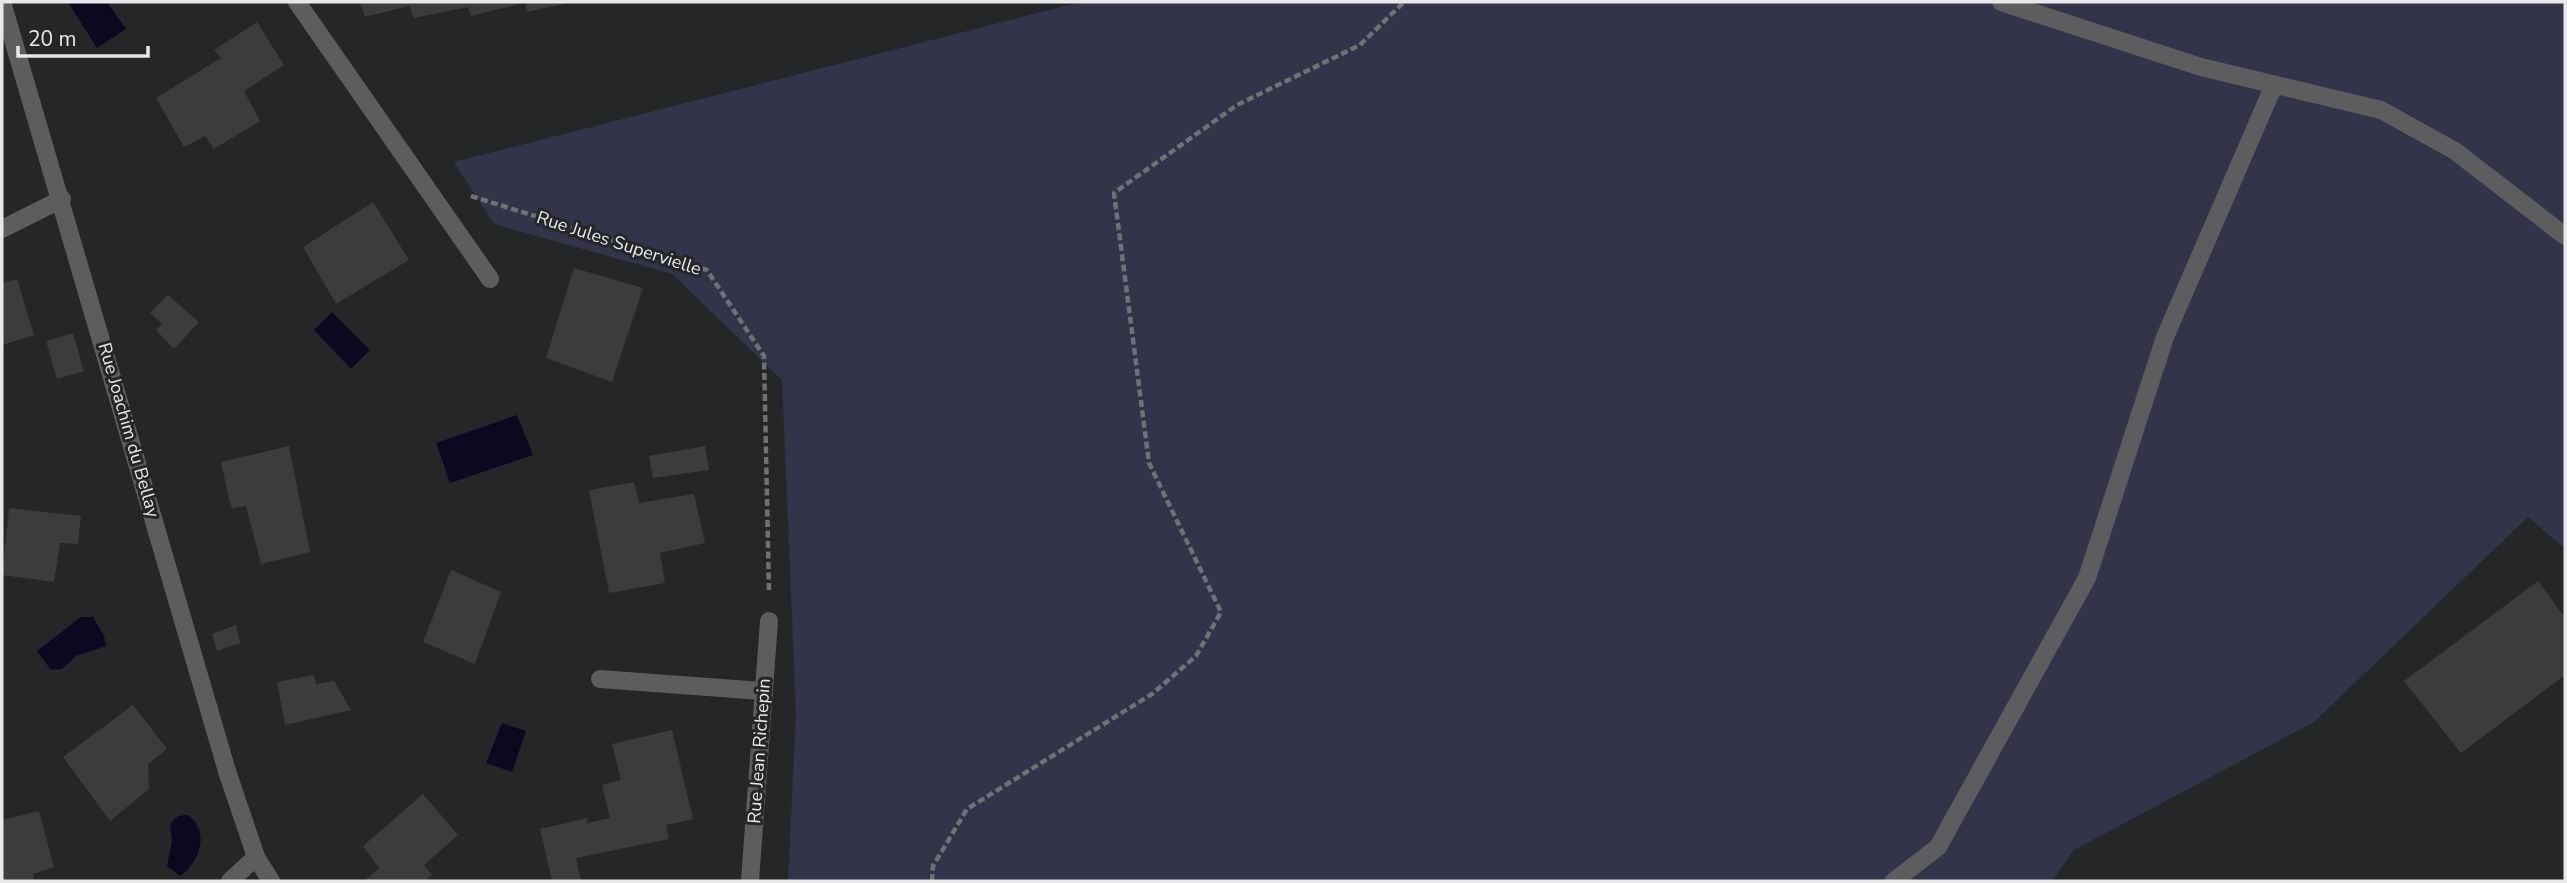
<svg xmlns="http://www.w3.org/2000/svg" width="2567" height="883" viewBox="0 0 2567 883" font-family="'Nunito Sans',sans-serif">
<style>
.green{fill:#33344a}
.water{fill:#0b0920}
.building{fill:#3c3c3f}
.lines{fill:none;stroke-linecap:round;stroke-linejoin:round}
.path{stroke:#707173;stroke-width:4.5;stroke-dasharray:7 3.5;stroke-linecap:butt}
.service{stroke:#5d5d5f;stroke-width:18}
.minor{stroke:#5d5d5f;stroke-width:18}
.labels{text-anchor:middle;stroke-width:6;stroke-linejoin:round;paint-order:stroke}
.street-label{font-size:18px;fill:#e8e8ea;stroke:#252628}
</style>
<rect width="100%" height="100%" fill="#252628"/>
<path class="green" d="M1081,2H2565V549L2528,517L2314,722L2074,850L2052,881H788L796,713L782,380L672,274L494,224L454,162Z"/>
<path class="water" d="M68,2H107L126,29L97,48Z
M332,312L370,350L351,369L314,330Z
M517,415L533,455L450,483L436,443Z
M81,617H93L104,636L106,646L76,656L62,669L51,670L37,651Z
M502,723L526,731L512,772L486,763Z
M187,815C211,829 200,863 180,876L167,866L172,840L170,824L178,816Z"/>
<path class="building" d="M360,2H523V3L471,16L468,7L414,18L409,6L365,17Z
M525,2H567V3L527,12Z
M257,22L284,65L244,91L260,121L214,149L205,136L184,147L156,98L221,58L214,50Z
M373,202L409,260L336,304L303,247Z
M574,268L643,288L612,382L546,358Z
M17,279L34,335L2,345V283Z
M168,295L199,322L174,349L156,330L162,324L150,313Z
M73,333L84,371L57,379L46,341Z
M289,446L310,552L261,564L246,506L231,508L221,462Z
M705,446L709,470L653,478L649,456Z
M634,482L639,503L694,494L705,543L660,553L665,583L609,593L589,490Z
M9,508L81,516L78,544L60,543L54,582L2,575Z
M451,570L501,592L475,664L423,642Z
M2538,581L2565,618V675L2461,753L2404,681Z
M236,625L240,643L217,651L212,634Z
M314,675L316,684L334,681L351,710L285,725L277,682Z
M133,705L167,749L148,764L149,789L110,821L63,757Z
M672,730L693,819L666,825L669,839L576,858L581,881H552L540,829L587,818V823L610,818L602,785L621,780L612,744Z
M423,794L458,835L424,865L432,875L425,881H364L379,868L363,846Z
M39,811L54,867L33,874L34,881H2V820Z"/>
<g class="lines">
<path class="path" d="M471,196L707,270L764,356L769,592
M932,881L933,866L967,809L1152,694L1196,656L1221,612L1149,463L1114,193L1237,105L1360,45L1404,2"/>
<path class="service" d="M2,229L62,199
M600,679L762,691"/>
<path class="minor" d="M2,2L227,771L256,857L271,881
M297,2L490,279
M2001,2L2201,67L2381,110L2455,151L2565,236
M230,881L256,857
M750,881L769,621
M1894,881L1938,847L2087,578L2165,337L2274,85"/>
</g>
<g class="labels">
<g class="street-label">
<text transform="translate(619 243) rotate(18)" y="6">Rue Jules Supervielle</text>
<text transform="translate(129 430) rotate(74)" y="6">Rue Joachim du Bellay</text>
<text transform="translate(759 751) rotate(-86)" y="6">Rue Jean Richepin</text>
</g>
</g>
<rect width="2567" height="883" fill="none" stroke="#e8e8ea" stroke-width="7"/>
<path d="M18 46v10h130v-10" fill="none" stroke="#e8e8ea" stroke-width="3.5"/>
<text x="28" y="46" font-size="21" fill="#e8e8ea" stroke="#252628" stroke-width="5" paint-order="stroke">20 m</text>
</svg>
